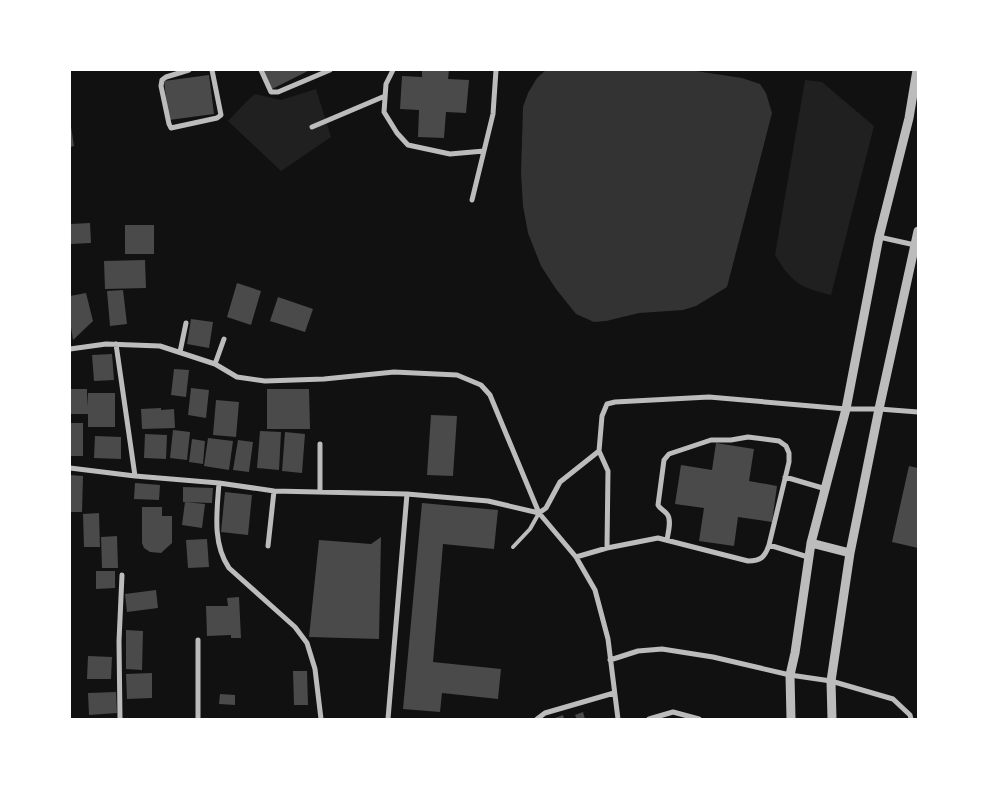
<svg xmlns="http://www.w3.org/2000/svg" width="988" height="789" viewBox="0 0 988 789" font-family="'Playfair Display',serif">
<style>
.green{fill:#202020}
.water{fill:#333}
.building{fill:#4a4a4a}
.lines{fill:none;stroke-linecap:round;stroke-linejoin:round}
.service{stroke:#bcbcbc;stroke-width:4}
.minor{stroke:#bcbcbc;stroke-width:5}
.tertiary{stroke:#bcbcbc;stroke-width:9}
</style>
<rect width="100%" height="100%" fill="#111"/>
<path class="green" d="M805,80L822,82L874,126L831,295C799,287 792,283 775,255Z
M316,89L331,137L281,171L228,121L247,101L255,94L281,100Z"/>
<path class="water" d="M546,70H689L742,78L760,84L766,93L772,113L727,287L696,306L683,310L639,313L606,321L594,322L576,314L556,289L541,266L528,233L523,206L521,173L523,107L528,93L537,78Z"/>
<path class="building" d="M263,70H310L272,89Z
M422,70H449L448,79L469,80L466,113L446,112L444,138L418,137L419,110L400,109L402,76L422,77Z
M209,75L214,114L169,120L164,81Z
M70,120L74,146L70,147Z
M90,223L91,243L70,244V224Z
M125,225H154V254H125Z
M145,260L146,288L105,289L104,261Z
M237,283L261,291L251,325L227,317Z
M123,290L127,324L110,326L107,291Z
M86,293L93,321L73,340L70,321V296Z
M278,297L313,309L305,332L270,321Z
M191,319L213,322L209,348L187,344Z
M112,354L114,380L94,381L92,355Z
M174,369L189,370L186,397L171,395Z
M191,388L209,390L206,418L188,415Z
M70,389H87V407L88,393H115V427H88V414H70Z
M267,389H309L310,429H267Z
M216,400L239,402L236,437L213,435Z
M161,408V410L174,409L175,428L142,429L141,409Z
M431,415L457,416L453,476L427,475Z
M70,423H83V456H70Z
M173,430L190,432L187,460L170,458Z
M260,431L281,432L279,470L257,468Z
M285,432L305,434L302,473L282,471Z
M145,434L167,435L166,459L144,458Z
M95,436L121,437V459L94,458Z
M208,438L233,441L229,470L204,466Z
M192,439L205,441L203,464L189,462Z
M238,440L253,442L249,472L233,470Z
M716,443L754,449L749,481L777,486L772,522L738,517L734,546L699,541L704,508L675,504L681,465L712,470Z
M909,466L918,468V548L892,542Z
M70,475L83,476L82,512H70Z
M135,483L160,485L159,500L134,499Z
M183,487L213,488L212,503L183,502Z
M225,492L252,495L248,535L221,532Z
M185,502L205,504L202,528L182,525Z
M422,503L498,510L494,549L443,544L433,662L501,669L498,699L442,693L440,712L403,709Z
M142,507H162V516H172V543L161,553L150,552L144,548L142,543Z
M99,513L100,547H84L83,514Z
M117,536L118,568H102L101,537Z
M381,537L379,639L309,637L319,540L371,544Z
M207,539L209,567L188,568L186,540Z
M96,571H115V588L96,589Z
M156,590L158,608L127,612L125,594Z
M239,597L241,638H231V635L207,636L206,606H228L227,598Z
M126,630L143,631L142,670L126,669Z
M88,656L112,657L111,679H87Z
M293,671H307L308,705H294Z
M152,673V698L127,699L126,674Z
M116,692L117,713L89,715L88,693Z
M220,694L235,695V705L219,704Z
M583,712L585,719H577L575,715Z
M563,715L564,719H552Z"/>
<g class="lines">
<path class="service" d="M513,547L530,529L539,513"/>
<path class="minor" d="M189,70L166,77L162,80L161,86L169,124L171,128L217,118L221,115L212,70
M261,70L271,92H278L330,70
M393,70L386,84L384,112L397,133L408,145L450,154L484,151
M312,127L385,96
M472,200L493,114L496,70
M879,237L915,245
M116,344L135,476
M70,349L106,344L160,346L215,364L237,377L265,381L324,379L394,372L457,375L481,385L490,395L539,513L576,557L595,590L608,639L618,719
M180,352L186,323
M215,364L224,339
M320,444V492
M70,468L135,476L219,483L274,491L407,494L488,501L539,513L546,508L560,482L599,451
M785,477L826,489
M219,483C217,511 212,543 229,568L295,627L307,643L315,669L321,719
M769,545L808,557
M268,546L274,491
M607,548L608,471L599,451L602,416L607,404L615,402L709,397L846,409H879L918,412
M576,557L607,548L658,538L748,561C761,561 765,557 769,545L789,462V453L786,446L779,441L748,437L731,440H711L669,454L664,460L658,505C661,510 664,510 667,514C672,520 668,533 667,540
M198,640V719
M610,660L638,651L662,649L713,657L790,675L831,681L893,699L910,715L911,719
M120,719L119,641L122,575
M388,719L407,494
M537,719L545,713L614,693
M649,719L673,712L699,719"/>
<path class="tertiary" d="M811,543L850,553
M791,719L790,675L795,653L811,543L846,409L879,237L909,118L917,70
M832,719L831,681L850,553L879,409L918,231"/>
</g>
<rect width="988" height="789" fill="none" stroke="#ffffff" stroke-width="142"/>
</svg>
